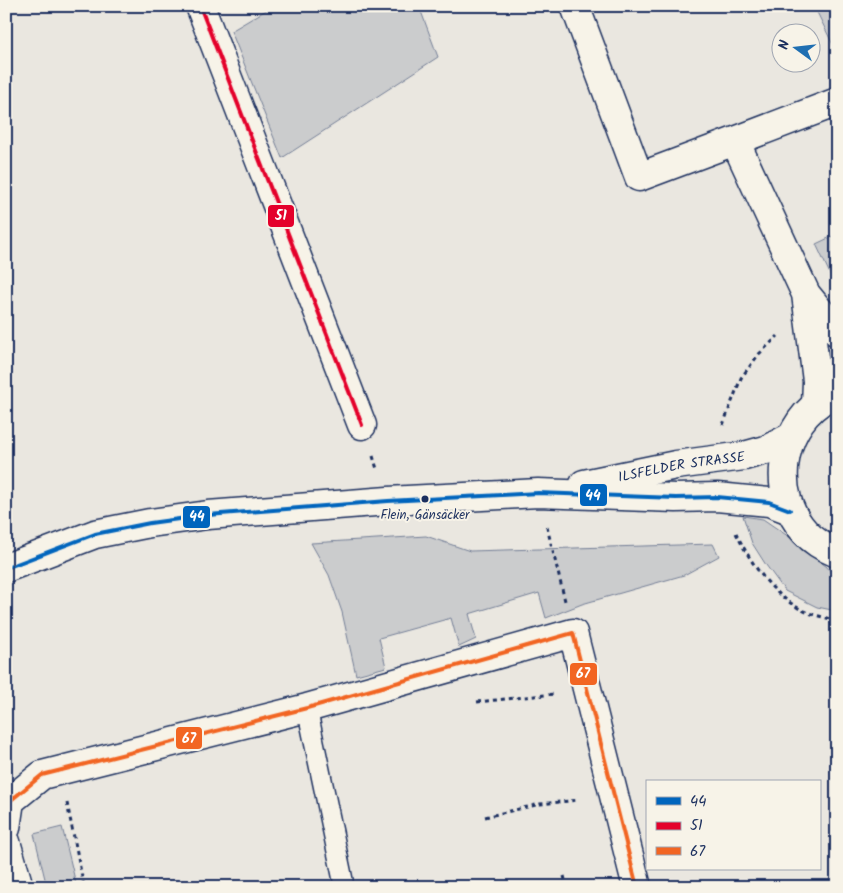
<svg xmlns="http://www.w3.org/2000/svg" width="843" height="893" viewBox="0 0 843 893" font-family="Kalam,sans-serif">
<style>
.green{fill:#cbcccd;stroke:#737e96}
.lines{fill:none;stroke-linecap:round;stroke-linejoin:round}
.lane-casing{stroke:#1b2f5e;stroke-width:22}
.street-casing{stroke:#1b2f5e;stroke-width:31}
.secondary-casing{stroke:#1b2f5e;stroke-width:31}
.path{stroke:#1b2f5e;stroke-width:3;stroke-dasharray:4 4;stroke-linecap:butt}
.lane{stroke:#f7f3e8;stroke-width:19}
.street{stroke:#f7f3e8;stroke-width:28}
.secondary{stroke:#f7f3e8;stroke-width:28}
.bus-1-casing{stroke:#f7f3e8;stroke-width:8}
.bus-2-casing{stroke:#f7f3e8;stroke-width:8}
.bus-3-casing{stroke:#f7f3e8;stroke-width:8}
.bus-1{stroke:#0065bd;stroke-width:4}
.bus-2{stroke:#e4002b;stroke-width:4}
.bus-3{stroke:#f26522;stroke-width:4}
.bus-dot{fill:#1b2f5e;stroke:#f7f3e8;stroke-width:2}
.labels{text-anchor:middle;stroke-width:4;stroke-linejoin:round;paint-order:stroke}
.bus-label{font-size:13px;fill:#1b2f5e;stroke:#f7f3e8}
.street-label{font-size:14px;fill:#1b2f5e;stroke:#f7f3e8}
.line-badge{stroke:#f7f3e8;stroke-width:2}
.badge-label{font-size:14px;text-anchor:middle;font-weight:bold;fill:#fff}
</style>
<rect width="100%" height="100%" fill="#eae7e0"/>
<filter id="ink" filterUnits="userSpaceOnUse"><feTurbulence type="fractalNoise" baseFrequency=".02" numOctaves="2"/><feDisplacementMap in="SourceGraphic" scale="10" xChannelSelector="R" yChannelSelector="G"/><feConvolveMatrix kernelMatrix="1 2 1 2 8 2 1 2 1" color-interpolation-filters="sRGB"/></filter>
<g filter="url(#ink)">
<path class="green" d="M273,6H419L438,57L282,158L231,31Z
M814,6H837V53Z
M837,234V289L816,244Z
M743,516L763,519L792,539L827,567L837,580V611L817,607L785,591L766,565L752,543Z
M426,536L470,551L713,544L719,556L684,575L582,604L546,618L539,593L469,614L476,639L459,647L451,618L379,638L386,667L356,675L342,612L329,575L311,543Z
M62,827L76,884L67,887H47L34,834Z"/>
<g class="lines">
<g class="lane-casing">
<path id="lane" d="M307,708L343,880"/>
</g>
<g class="street-casing">
<path id="street" d="M200,6L362,425
M575,6L639,177L735,141
M837,102L735,141L806,294L837,332
M806,294L817,381L816,405
M6,828L10,801L42,775L307,708L573,633L637,887
M6,842L19,887"/>
</g>
<g class="secondary-casing">
<g id="secondary">
<path d="M837,393C831,396 825,398 820,402C779,431 771,495 805,532C813,541 825,548 837,553"/>
<path id="s1" d="M584,484L676,465L744,456L766,450L791,437"/>
<path d="M6,568L95,534L150,523L208,515L388,501L538,493L676,498L717,497L769,502L790,510"/>
</g>
</g>
<path class="path" d="M723,425L741,378L759,354L778,336
M373,456L377,469
M547,527L565,601
M736,533C751,563 770,592 800,609C810,615 825,617 837,621
M477,702L554,694
M67,803L84,887
M485,817L540,804L579,800
M564,876L567,887
M299,887L315,884"/>
<use href="#lane" class="lane"/>
<use href="#street" class="street"/>
<use href="#secondary" class="secondary"/>
<g class="bus-1-casing">
<path id="bus-1" d="M6,568L95,534L150,523L208,515L388,501L538,493L676,498L717,497L769,502L790,510"/>
</g>
<g class="bus-2-casing">
<path id="bus-2" d="M200,6L362,425"/>
</g>
<g class="bus-3-casing">
<path id="bus-3" d="M6,828L10,801L42,775L307,708L573,633L637,887"/>
</g>
<use href="#bus-1" class="bus-1"/>
<use href="#bus-2" class="bus-2"/>
<use href="#bus-3" class="bus-3"/>
</g>
</g>
<circle class="bus-dot" cx="425" cy="499" r="4.5"/>
<g class="labels">
<g class="bus-label">
<text x="425" y="519">Flein, Gänsäcker</text>
</g>
<g class="street-label">
<text dy="5" stroke="none"><textPath href="#s1" startOffset="99">ILSFELDER STRASSE</textPath></text>
</g>
</g>
<g class="line-badge">
<rect x="267" y="204" width="28" height="24" rx="5" fill="#e4002b"/>
<rect x="579" y="483" width="29" height="24" rx="5" fill="#0065bd"/>
<rect x="182" y="505" width="29" height="24" rx="5" fill="#0065bd"/>
<rect x="569" y="662" width="29" height="24" rx="5" fill="#f26522"/>
<rect x="175" y="726" width="28" height="24" rx="5" fill="#f26522"/>
</g>
<g class="badge-label">
<text x="281" y="220">51</text>
<text x="593" y="500">44</text>
<text x="197" y="521">44</text>
<text x="583" y="678">67</text>
<text x="189" y="743">67</text>
</g>
<rect width="843" height="893" fill="none" stroke="#f7f3e8" stroke-width="25"/>
<rect x="12" y="12" width="818" height="868" fill="none" stroke="#1b2f5e" stroke-width="2" filter="url(#ink)"/>
<rect x="646" y="780" width="175" height="90" fill="#f7f3e8" stroke="#9fa5b1"/>
<rect x="656" y="797" width="25" height="8" fill="#0065bd" stroke="#9fa5b1"/>
<text x="690" y="806" font-size="15" fill="#1b2f5e">44</text>
<rect x="656" y="822" width="25" height="8" fill="#e4002b" stroke="#9fa5b1"/>
<text x="690" y="830" font-size="15" fill="#1b2f5e">51</text>
<rect x="656" y="847" width="25" height="8" fill="#f26522" stroke="#9fa5b1"/>
<text x="690" y="856" font-size="15" fill="#1b2f5e">67</text>
<g transform="translate(796 48) rotate(285)"><circle r="24" fill="#f7f3e8" stroke="#9fa5b1"/>
<path d="M0-4L9 19L0 12L-9 19Z" fill="#1f6fb2"/>
<text y="-8" font-size="14" font-weight="bold" text-anchor="middle" fill="#1b2f5e">N</text>
</g>
</svg>
